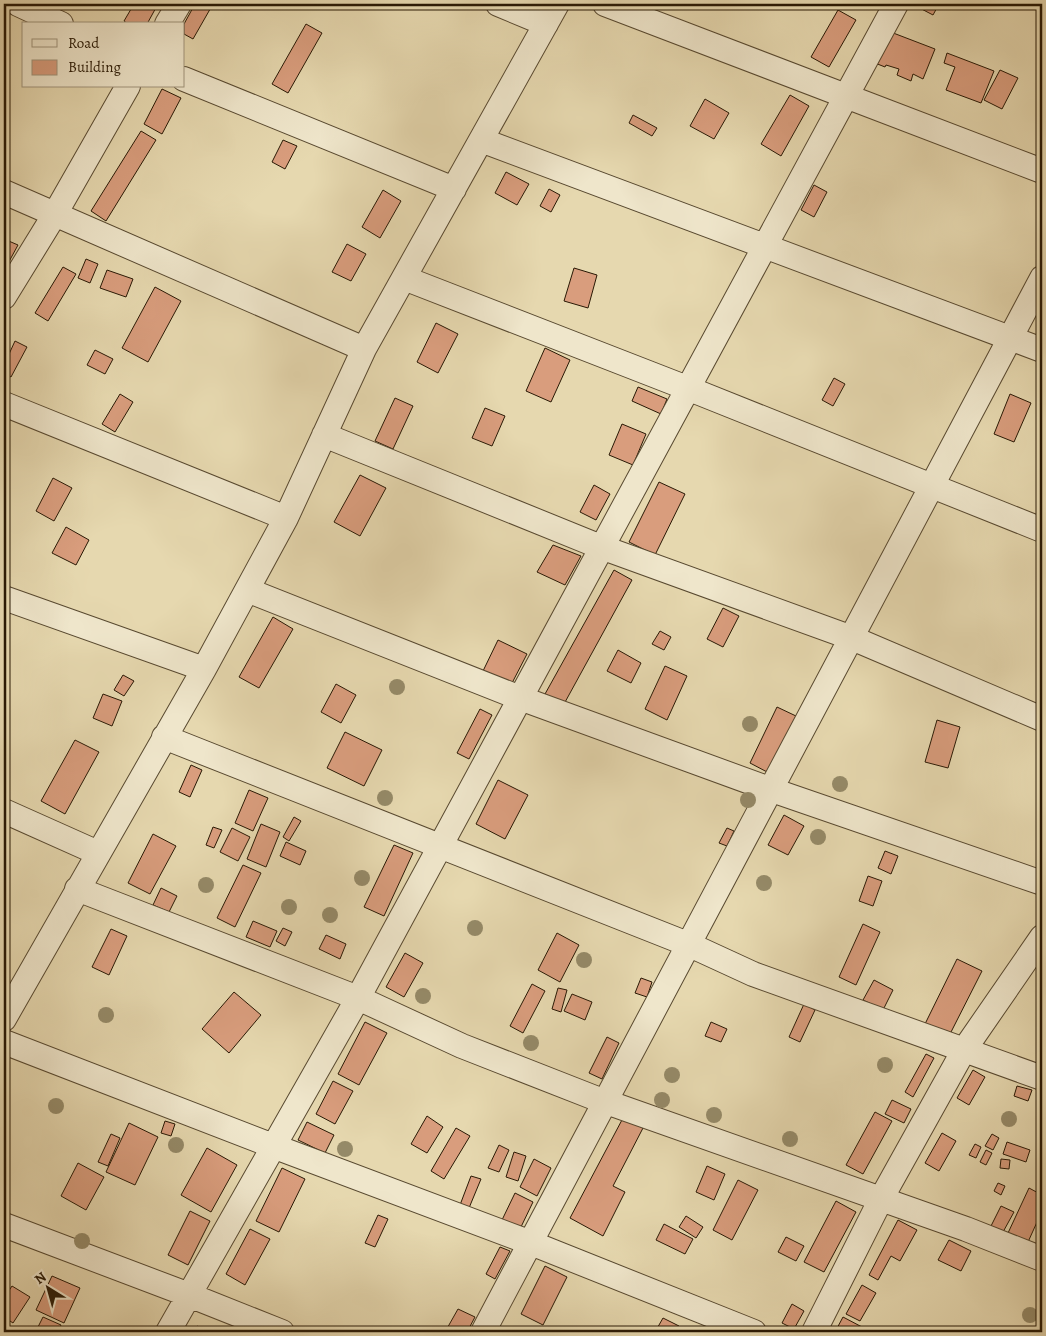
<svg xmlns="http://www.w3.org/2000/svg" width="1046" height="1336" viewBox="0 0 1046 1336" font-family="Alegreya,serif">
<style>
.building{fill:#d99d7d;stroke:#291905}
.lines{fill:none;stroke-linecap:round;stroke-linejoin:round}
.street-casing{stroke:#584930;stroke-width:26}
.street{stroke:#efe6cb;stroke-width:24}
.tree{fill:#958a68}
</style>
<rect width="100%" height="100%" fill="#e6d8af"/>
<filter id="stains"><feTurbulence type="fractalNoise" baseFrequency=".004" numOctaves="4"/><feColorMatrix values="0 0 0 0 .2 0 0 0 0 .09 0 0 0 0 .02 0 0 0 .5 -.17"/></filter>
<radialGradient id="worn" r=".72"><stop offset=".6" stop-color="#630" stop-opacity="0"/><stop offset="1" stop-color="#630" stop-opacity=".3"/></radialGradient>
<path class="building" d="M134,4H158L147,24H128L124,21Z
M195,4H213L193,39L184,34V24Z
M912,4H939L933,15Z
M838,10L856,20L829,67L811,57Z
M306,24L322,33L288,93L272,84Z
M888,31L935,49L923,79L913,74L911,81L897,75L899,69L886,65L885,67L875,63Z
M947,53L994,71L981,103L946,90L955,67L944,63Z
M1000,70L1018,78L1002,109L984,100Z
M162,89L181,98L162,134L144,124Z
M790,95L809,106L781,156L761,144Z
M705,99L729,113L714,139L690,126Z
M633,115L657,128L652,136L629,123Z
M141,131L156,140L106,221L91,211Z
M283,140L297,146L285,169L272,162Z
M506,172L529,184L517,205L495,193Z
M814,185L827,192L814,217L801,210Z
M549,189L560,195L551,212L540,206Z
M383,190L401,201L380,238L362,227Z
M4,239L18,245L5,269H4Z
M347,244L366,254L351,281L332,272Z
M86,259L98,264L90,283L78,278Z
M63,267L76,274L48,321L35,313Z
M574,268L597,275L588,308L564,301Z
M107,270L133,279L126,297L100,288Z
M155,287L181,301L148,362L122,348Z
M436,323L458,334L438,373L417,362Z
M15,341L27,347L11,377L4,373V365Z
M545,348L570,360L551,402L526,391Z
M95,350L113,359L105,374L87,365Z
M834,378L845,384L833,406L822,400Z
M638,387L667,399L661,414L632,401Z
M120,394L133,402L115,432L102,424Z
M1010,394L1031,403L1014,442L994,434Z
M395,398L413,406L393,449L375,441Z
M485,408L505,416L492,446L472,438Z
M622,424L646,434L633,465L609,455Z
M360,475L386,488L360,536L334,522Z
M53,478L72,488L54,521L36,511Z
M659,482L685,494L655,555L629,542Z
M594,485L610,494L596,520L580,512Z
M66,527L89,540L76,565L52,553Z
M553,545L581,556L565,585L537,572Z
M614,570L632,580L564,704L545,694Z
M723,608L739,616L723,647L707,639Z
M273,617L293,629L259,688L239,677Z
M660,631L671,637L664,650L652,644Z
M498,640L527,654L511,685L483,671Z
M618,650L641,663L631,683L607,671Z
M665,666L687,676L667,720L645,709Z
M123,675L134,681L124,696L114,690Z
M336,684L356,695L341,723L321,712Z
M103,694L122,701L112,726L93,718Z
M777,707L796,716L769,773L750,763Z
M480,709L492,715L469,759L457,753Z
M937,720L960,727L948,768L925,762Z
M345,732L382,750L364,786L327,768Z
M75,740L99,752L65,814L41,801Z
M191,765L202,770L190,797L179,792Z
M498,780L528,795L505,839L476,824Z
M249,790L268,798L253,831L235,823Z
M784,815L804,826L788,855L768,845Z
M294,817L301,821L289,841L283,837Z
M261,824L280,832L266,867L247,859Z
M213,827L222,830L214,848L206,845Z
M232,828L250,837L238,861L220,852Z
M727,828L734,831L727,846L719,843Z
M153,834L176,846L150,894L128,883Z
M286,842L306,851L300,865L280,856Z
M394,845L413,853L384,916L364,907Z
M885,851L898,856L891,874L878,868Z
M243,865L261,873L235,927L217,918Z
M868,876L882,881L873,906L859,901Z
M161,888L177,896L169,912L153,905Z
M253,921L277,931L270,947L246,937Z
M863,924L880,932L856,985L839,977Z
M283,928L292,932L285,946L276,941Z
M111,929L127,936L109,975L92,967Z
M557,933L579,945L560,982L538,970Z
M326,935L346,944L340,959L319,949Z
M405,953L423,963L404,997L386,987Z
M957,959L982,971L949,1036L925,1024Z
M641,978L652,982L647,997L635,993Z
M874,980L893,990L883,1010L863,1000Z
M532,984L545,991L523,1033L510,1026Z
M558,988L567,990L561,1012L552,1009Z
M234,992L261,1015L229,1053L202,1029Z
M572,994L592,1002L585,1020L564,1011Z
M804,1004L815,1010L800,1042L789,1037Z
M365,1022L387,1033L359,1085L338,1074Z
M711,1022L727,1029L721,1042L705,1036Z
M607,1037L619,1043L602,1079L589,1073Z
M926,1054L934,1058L913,1097L905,1092Z
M973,1070L985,1077L969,1105L957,1098Z
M333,1081L353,1091L335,1124L316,1114Z
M1017,1086L1032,1090L1028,1101L1014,1096Z
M892,1100L911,1109L904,1123L885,1114Z
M875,1112L892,1121L863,1174L846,1165Z
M427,1116L443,1127L427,1153L411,1144Z
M623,1118L643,1128L613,1186L625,1192L603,1236L570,1218Z
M165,1121L175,1124L171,1136L161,1133Z
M307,1122L334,1135L325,1153L298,1140Z
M129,1123L158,1137L135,1185L106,1172Z
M456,1128L470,1136L444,1179L431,1171Z
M942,1133L956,1141L939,1171L925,1163Z
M111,1134L120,1138L108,1166L98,1162Z
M992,1134L999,1138L993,1150L985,1146Z
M1007,1142L1030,1150L1026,1162L1003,1154Z
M975,1144L981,1147L976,1158L969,1155Z
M499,1145L509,1150L499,1172L488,1168Z
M207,1148L237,1165L211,1212L181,1195Z
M986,1150L992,1153L986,1165L980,1162Z
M514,1152L526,1156L518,1181L506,1177Z
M534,1159L551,1168L537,1196L520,1187Z
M1001,1159L1010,1160L1009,1169L1000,1168Z
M78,1163L104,1177L86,1210L61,1196Z
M707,1166L725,1174L714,1200L696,1192Z
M282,1168L305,1179L279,1232L256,1221Z
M1042,1175V1190L1037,1188Z
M471,1176L481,1179L469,1208L460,1205Z
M738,1180L758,1190L732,1240L713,1230Z
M998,1183L1005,1186L1001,1195L994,1191Z
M1029,1188L1042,1195V1211L1028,1242L1008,1233Z
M515,1193L533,1202L520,1229L502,1220Z
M836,1201L856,1212L824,1272L804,1262Z
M1001,1206L1014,1212L1003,1232L991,1226Z
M190,1211L210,1221L188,1265L168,1255Z
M378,1215L388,1219L375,1247L365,1243Z
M686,1216L703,1227L696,1238L679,1227Z
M898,1220L917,1230L900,1261L891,1256L878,1280L869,1275Z
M664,1224L693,1239L685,1254L656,1240Z
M250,1229L270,1239L245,1285L226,1274Z
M786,1237L804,1246L796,1261L778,1252Z
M949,1240L971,1251L961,1271L938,1260Z
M500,1247L510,1251L495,1279L486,1274Z
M545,1266L567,1277L543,1325L521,1314Z
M52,1276L80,1288L64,1323L36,1310Z
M862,1285L876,1293L860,1321L846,1314Z
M12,1286L30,1297L13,1323L4,1317V1298Z
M792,1304L804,1311L794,1329L782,1323Z
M458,1309L475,1317L467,1332H445Z
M43,1317L61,1325L58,1332H44L37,1329Z
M843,1317L862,1327L859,1332H835Z
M663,1318L679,1326L675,1332H655Z
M197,1326L208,1332H193Z"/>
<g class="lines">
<g class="street-casing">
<path id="street" d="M18,4L61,24
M498,4L546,24
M605,4L1042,171
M167,24L179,4
M184,79L454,189
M481,140L1042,350
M4,192L364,349
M404,278L687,388L1042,530
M4,297L55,214L128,86
M4,404L286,518
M324,435L601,547L852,638L1042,719
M247,590L520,698L772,790L1042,883
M4,598L204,669
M164,737L690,945L753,974L1042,1078
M4,811L98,853
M77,889L358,998L462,1046L595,1098L966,1229L1042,1259
M4,1019L204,669L286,518L364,349L557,4
M4,1042L273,1146L531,1243L754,1332
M4,1225L189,1295L282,1332
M168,1332L358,998L896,4
M483,1332L1042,278
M814,1332L881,1199L964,1050L1042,937"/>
</g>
<use href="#street" class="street"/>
</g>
<g class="tree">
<circle cx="397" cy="687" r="8"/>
<circle cx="750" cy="724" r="8"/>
<circle cx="840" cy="784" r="8"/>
<circle cx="385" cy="798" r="8"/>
<circle cx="748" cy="800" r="8"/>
<circle cx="818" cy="837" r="8"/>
<circle cx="362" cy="878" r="8"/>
<circle cx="764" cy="883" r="8"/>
<circle cx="206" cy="885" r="8"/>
<circle cx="289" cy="907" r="8"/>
<circle cx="330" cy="915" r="8"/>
<circle cx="475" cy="928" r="8"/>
<circle cx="584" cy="960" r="8"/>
<circle cx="423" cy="996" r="8"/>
<circle cx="106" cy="1015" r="8"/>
<circle cx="531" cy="1043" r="8"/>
<circle cx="885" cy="1065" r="8"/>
<circle cx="672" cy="1075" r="8"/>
<circle cx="662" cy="1100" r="8"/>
<circle cx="56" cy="1106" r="8"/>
<circle cx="714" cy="1115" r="8"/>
<circle cx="1009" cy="1119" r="8"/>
<circle cx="790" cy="1139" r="8"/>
<circle cx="176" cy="1145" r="8"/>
<circle cx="345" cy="1149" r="8"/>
<circle cx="82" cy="1241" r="8"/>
<circle cx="1030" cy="1315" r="8"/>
</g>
<rect width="1046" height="1336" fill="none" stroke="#e6d8af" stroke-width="20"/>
<rect x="5" y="5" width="1036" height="1326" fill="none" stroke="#291905" stroke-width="2.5"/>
<rect x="10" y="10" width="1026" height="1316" fill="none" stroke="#291905"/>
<rect x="22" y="22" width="162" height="65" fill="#efe6cb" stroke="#a0947c"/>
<rect x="32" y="39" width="25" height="8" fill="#efe6cb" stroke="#a0947c"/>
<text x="68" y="48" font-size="15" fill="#291905">Road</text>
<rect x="32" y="60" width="25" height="15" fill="#d99d7d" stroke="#a0947c"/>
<text x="68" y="72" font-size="15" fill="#291905">Building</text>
<g transform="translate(48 1288) rotate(323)" stroke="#efe6cb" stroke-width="4" paint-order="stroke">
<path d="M0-4L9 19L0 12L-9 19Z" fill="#291905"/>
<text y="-8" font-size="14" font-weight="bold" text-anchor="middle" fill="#291905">N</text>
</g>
<rect width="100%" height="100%" filter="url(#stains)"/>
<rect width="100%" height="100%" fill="url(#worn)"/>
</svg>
